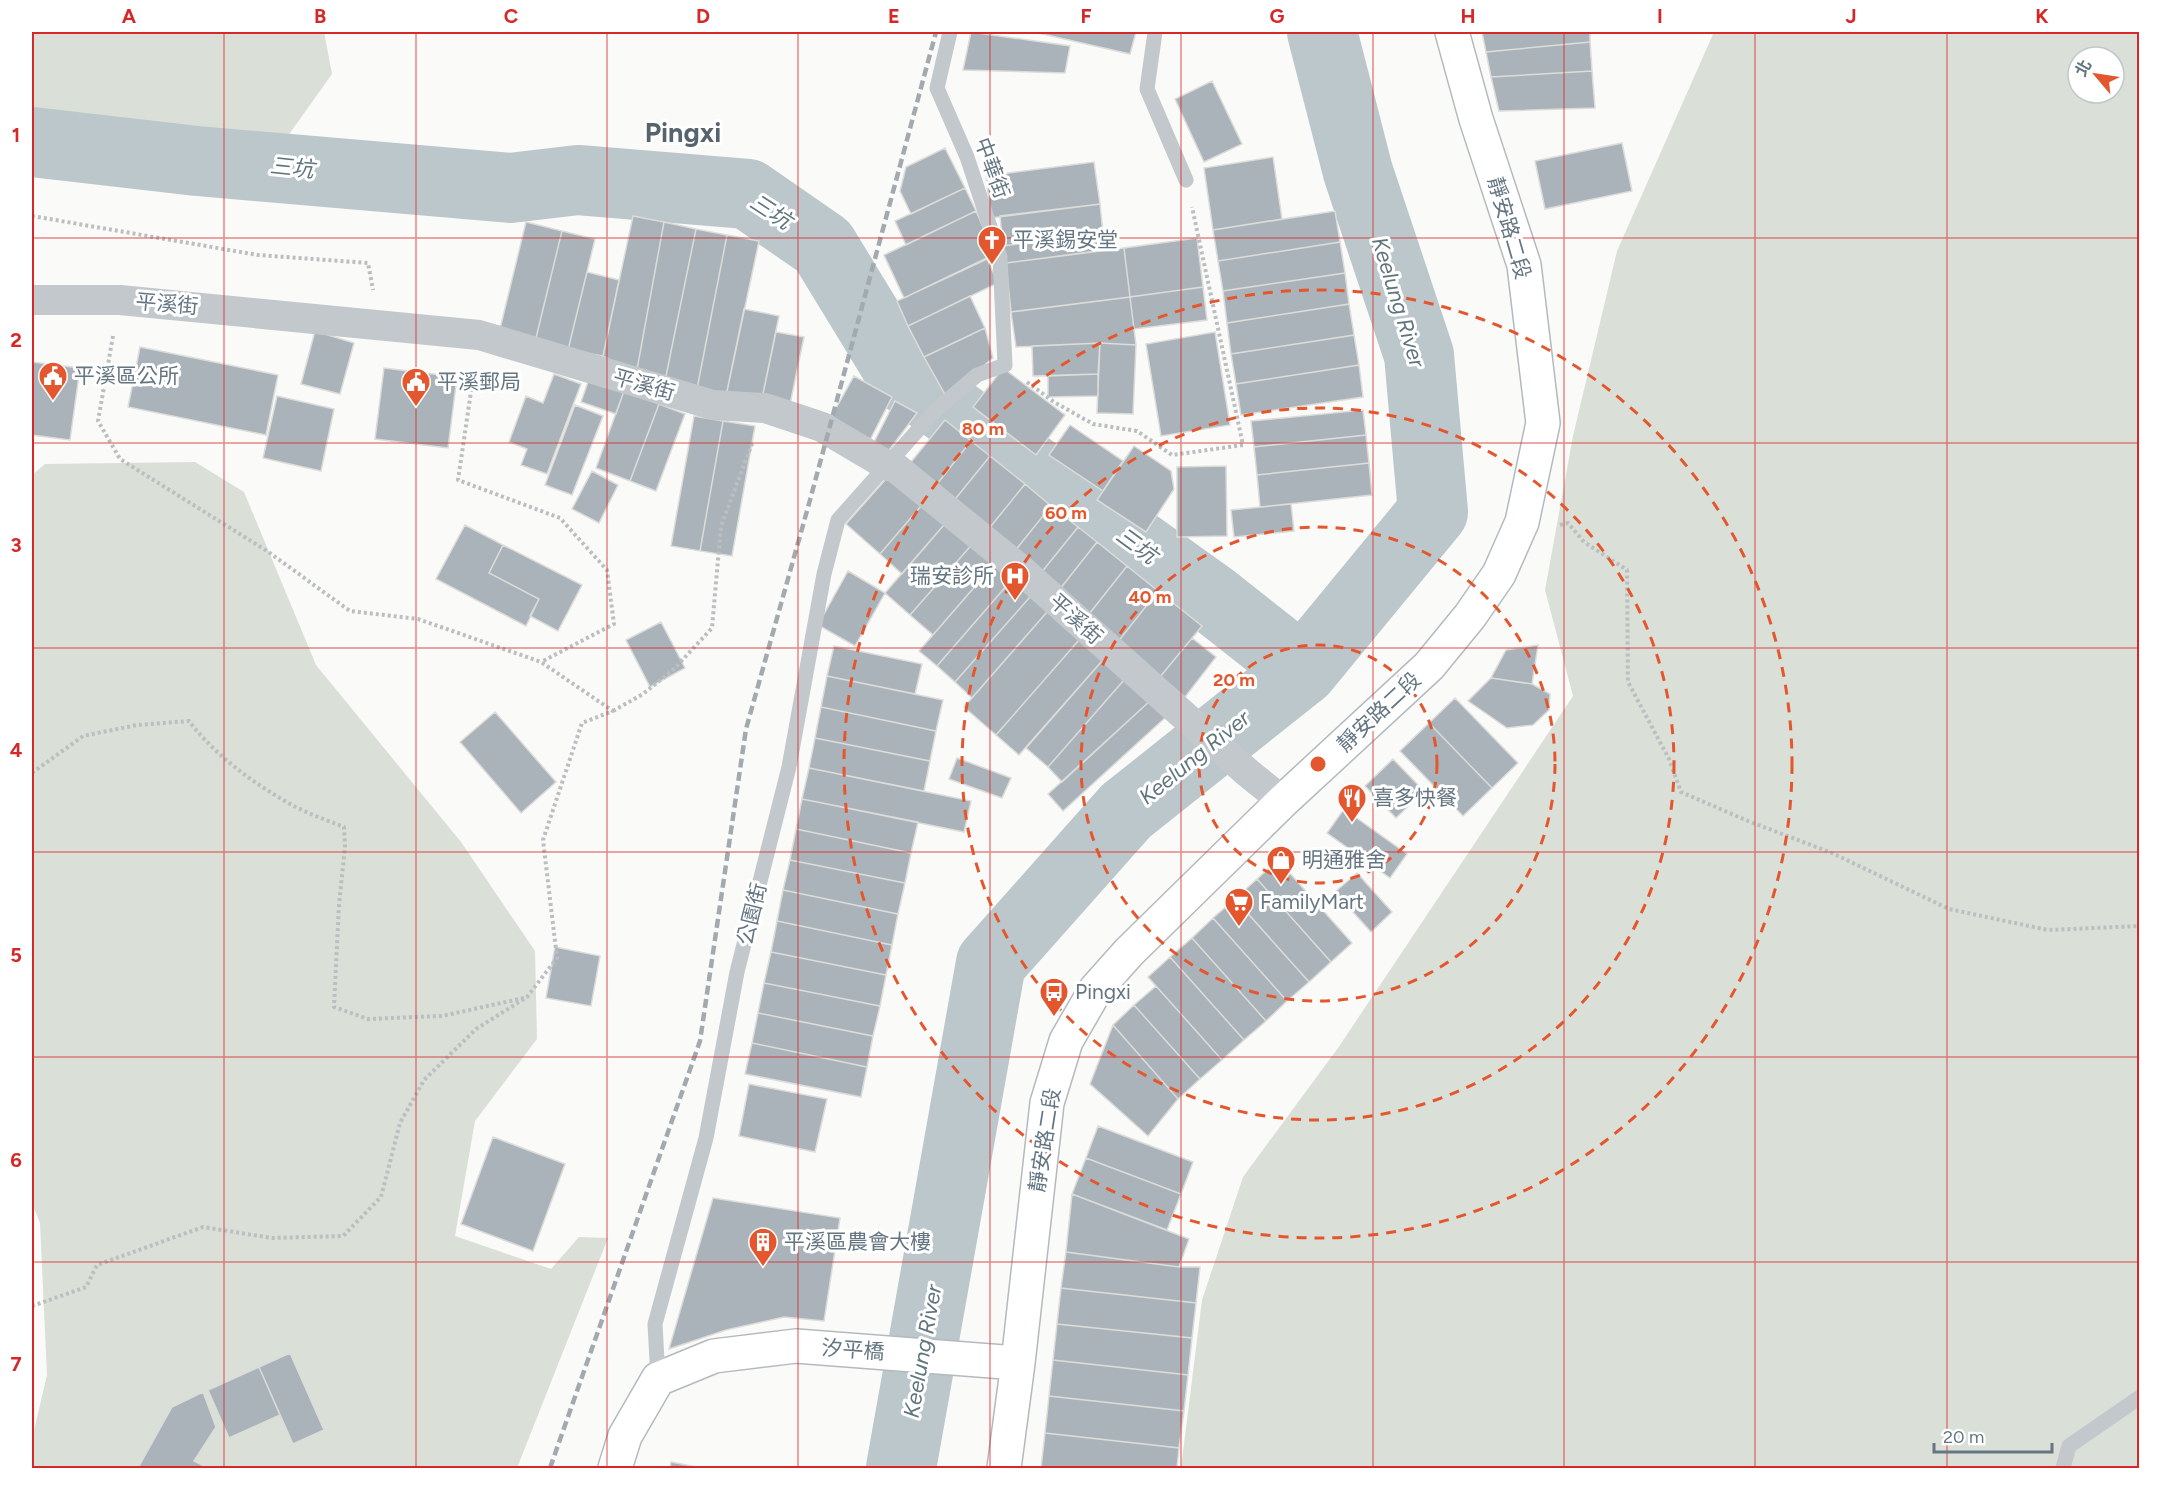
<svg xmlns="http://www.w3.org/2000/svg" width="2171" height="1500" viewBox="0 0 2171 1500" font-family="Figtree,'Noto Sans TC',sans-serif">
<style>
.green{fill:#dadfd7;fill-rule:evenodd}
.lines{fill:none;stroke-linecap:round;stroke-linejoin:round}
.river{stroke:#bbc7cb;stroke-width:70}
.building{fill:#aab3b9;stroke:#dcdcda;stroke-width:1.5}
.secondary-casing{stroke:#b3babf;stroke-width:36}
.path{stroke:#bbbfc2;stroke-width:4;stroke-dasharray:3 3;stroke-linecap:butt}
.lane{stroke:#c3c8cc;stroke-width:15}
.street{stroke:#c3c8cc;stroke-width:30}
.secondary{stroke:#fff;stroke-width:33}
.rail{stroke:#a2aab0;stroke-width:4.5;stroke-dasharray:9 4.5;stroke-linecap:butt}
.grid{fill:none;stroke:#d62828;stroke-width:1.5;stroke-opacity:0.55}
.ring{fill:none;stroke:#e4572e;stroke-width:3;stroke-dasharray:10 8}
.labels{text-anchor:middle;stroke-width:6;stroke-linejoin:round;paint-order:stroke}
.street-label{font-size:21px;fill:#657683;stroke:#fff}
.poi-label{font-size:21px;fill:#657683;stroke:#fff;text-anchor:start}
.water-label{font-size:22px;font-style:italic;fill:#60757c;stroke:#fff}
.district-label{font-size:27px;font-weight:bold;fill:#57646e;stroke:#fff}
.centre{fill:#e4572e;stroke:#fff;stroke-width:3}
.ring-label{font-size:18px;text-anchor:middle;font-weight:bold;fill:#e4572e;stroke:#fff;stroke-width:6;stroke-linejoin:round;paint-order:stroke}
.neatline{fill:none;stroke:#d62828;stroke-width:2}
.grid-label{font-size:20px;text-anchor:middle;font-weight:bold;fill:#d62828}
</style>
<rect width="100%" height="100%" fill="#fafaf8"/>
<path class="green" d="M32,32H324L332,74L285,140L241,151L32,122Z
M1714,32H2139V1468H1181L1202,1300L1243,1177L1338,1048L1573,696L1545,590L1573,436L1617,251ZM2078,57H2114V93H2078Z
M195,462L244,492L316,665L461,842L535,951L537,1039L475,1121L455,1236L551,1269L579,1237L608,1238L517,1468H32V1439L47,1375L40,1223L32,1203V475L45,464Z"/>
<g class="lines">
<path class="river" d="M32,142L197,161L510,188L578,180L748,194L823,246L903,377L1213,599L1303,670
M901,1468L991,963L1126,811L1303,670L1433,512L1419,355L1358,172L1322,32"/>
</g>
<path class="building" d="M971,32L1070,46L1065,73L963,70Z
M1034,32H1136L1130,54Z
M1482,32H1590V42L1486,52Z
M1590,42L1592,71L1491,77L1486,52Z
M1592,71L1595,108L1499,111L1491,77Z
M1212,81L1242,144L1204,162L1175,99Z
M1622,143L1632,191L1545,209L1535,161Z
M945,148L965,188L911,214L900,191L906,167Z
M1273,157L1282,219L1213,230L1204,168Z
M1094,162L1100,204L991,218L986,176Z
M965,188L976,211L906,245L895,221Z
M1100,204L1103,233L1003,246L1000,216Z
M976,211L995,254L904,298L884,255Z
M1335,211L1340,242L1218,261L1213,230Z
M633,216L664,222L636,375L603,356Z
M526,222L562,231L535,342L499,333Z
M664,222L696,229L665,381L636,375Z
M696,229L727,235L697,389L665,381Z
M562,231L595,239L568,350L535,342Z
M1103,233L1105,250L1006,263L1003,246Z
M727,235L759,241L725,401L697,389Z
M1197,238L1203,287L1130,297L1124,248Z
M1340,242L1345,273L1223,291L1218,261Z
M1124,248L1130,297L1011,312L1006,263Z
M987,259L998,283L908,326L897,301Z
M587,272L619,280L603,356L568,350Z
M1345,273L1349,304L1227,323L1223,291Z
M1203,287L1207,320L1134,329L1130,297Z
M970,296L985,328L924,357L908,326Z
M1130,297L1136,345L1100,343L1016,347L1011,312Z
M1349,304L1354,335L1231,354L1227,323Z
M744,309L779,316L760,408L725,401Z
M985,328L993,358L946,396L924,357Z
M315,331L354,343L340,394L301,384Z
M776,332L804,337L788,414L760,408Z
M1215,332L1230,425L1161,436L1146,344Z
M1354,335L1359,365L1236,384L1231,354Z
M1100,343L1136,345L1133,414L1097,413Z
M1100,343L1098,374L1033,376L1032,346Z
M140,347L278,375L266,435L128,407Z
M32,362L80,368L70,440L32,435Z
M1359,365L1363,397L1241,415L1236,384Z
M384,368L457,377L448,448L375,439Z
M1003,368L1065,415L1036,455L973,407Z
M554,374L581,384L547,474L521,465L527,449L509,442L526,396L543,403Z
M1098,374V396L1048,397V376Z
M854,376L892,397L869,442L829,421Z
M589,379L624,391L616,414L581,402Z
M624,391L659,404L630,481L596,468Z
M277,396L334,409L321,471L263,458Z
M895,401L917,413L884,457L870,450Z
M659,404L685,414L656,491L630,481Z
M575,405L603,416L572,495L545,485Z
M1363,410L1366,435L1254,447L1251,421Z
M694,416L723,421L700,551L671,546Z
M945,420L971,441L930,493L903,472Z
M723,421L755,426L732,556L700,551Z
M1070,425L1123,461L1103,491L1049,455Z
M1366,435L1369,463L1257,475L1254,447Z
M971,441L990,456L948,508L930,493Z
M1134,446L1171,471L1174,489L1146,532L1097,500Z
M990,456L1025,484L983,536L948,508Z
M1369,463L1372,495L1260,507L1257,475Z
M1226,466L1227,536L1177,537V467Z
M894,470L927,499L880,554L846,524Z
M592,471L618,485L599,523L572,509Z
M1025,484L1051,506L1010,557L983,536Z
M927,499L949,519L902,574L880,554Z
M1291,504L1294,531L1234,537L1231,510Z
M1051,506L1078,527L1037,578L1010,557Z
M949,519L975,541L910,615L885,593Z
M465,525L503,545L489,573L539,599L526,626L436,579Z
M1078,527L1097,542L1056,594L1037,578Z
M975,541L997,561L933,635L910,615Z
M1097,542L1127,566L1086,618L1056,594Z
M503,545L582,585L558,631L530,616L539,599L489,573Z
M997,561L1015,576L937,666L919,651Z
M1127,566L1158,591L1117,643L1086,618Z
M848,571L885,593L855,646L818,625Z
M1015,576L1037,589L955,682L937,666Z
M1037,589L1054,604L972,698L955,682Z
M1158,591L1202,626L1160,677L1117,643Z
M1054,604L1086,632L996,735L964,707Z
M661,622L685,668L650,687L626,640Z
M1086,632L1109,653L1019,755L996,735Z
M1192,638L1216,657L1185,697L1160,677Z
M1538,645L1532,684L1491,678L1506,650Z
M834,646L922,664L915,694L827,676Z
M1109,653L1131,672L1048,767L1026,748Z
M1131,672L1151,700L1062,782L1048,767Z
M827,676L943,700L936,731L821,707Z
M1491,678L1532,684L1550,694L1549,710L1533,725L1507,728L1468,701Z
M1455,698L1518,763L1492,788L1429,723Z
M1151,700L1166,717L1063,811L1048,794Z
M821,707L936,731L930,761L815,738Z
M495,712L556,782L521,813L460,742Z
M1429,723L1492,788L1463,816L1400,751Z
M815,738L930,761L924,791L809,768Z
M957,758L1011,778L1002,798L949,779Z
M1393,759L1424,791L1396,818L1365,786Z
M809,768L971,801L964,832L802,799Z
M802,799L918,822L911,853L796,829Z
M1344,809L1407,854L1390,878L1327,833Z
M796,829L911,853L905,883L790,860Z
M790,860L905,883L898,914L783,890Z
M1278,860L1352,943L1331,962L1257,879Z
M1357,873L1392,912L1371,932L1335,892Z
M1257,879L1331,962L1309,982L1235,899Z
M783,890L898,914L892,945L777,921Z
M1235,899L1309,982L1287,1001L1213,918Z
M1213,918L1287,1001L1266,1021L1192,938Z
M777,921L892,945L886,975L771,952Z
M1192,938L1266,1021L1244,1040L1170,957Z
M555,947L600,956L591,1006L546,998Z
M771,952L886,975L880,1006L764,983Z
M1170,957L1244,1040L1222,1060L1148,977Z
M764,983L880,1006L873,1036L758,1013Z
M1156,986L1222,1060L1200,1079L1134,1005Z
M1134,1005L1200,1079L1178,1099L1113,1025Z
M758,1013L873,1036L867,1067L752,1043Z
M1113,1025L1178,1099L1148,1136L1090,1084Z
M752,1043L867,1067L861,1097L745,1074Z
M749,1084L827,1099L815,1152L739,1136Z
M1098,1126L1193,1162L1181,1194L1086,1158Z
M493,1137L565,1164L533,1251L461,1224Z
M1086,1158L1181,1194L1167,1230L1072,1194Z
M1072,1194L1189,1239L1179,1267L1066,1252Z
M713,1198L840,1218L824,1321L784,1317L726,1330L669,1349Z
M1066,1252L1179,1267H1200L1196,1303L1061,1288Z
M1061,1288L1196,1303L1192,1338L1057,1324Z
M1057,1324L1192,1338L1188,1375L1053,1360Z
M290,1353L324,1430L293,1444L259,1367Z
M1053,1360L1188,1375L1184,1411L1049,1396Z
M259,1367L280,1415L229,1438L208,1390Z
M203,1392L216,1427L194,1461L208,1468H138L172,1407Z
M1049,1396L1184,1411L1179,1448L1045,1433Z
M1045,1433L1179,1448L1177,1468H1041Z
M671,1462L702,1468H670Z"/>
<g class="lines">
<g class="secondary-casing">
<path id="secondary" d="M615,1468L625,1436L658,1379L714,1356L796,1346L1018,1363
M1004,1468L1018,1363L1047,1103L1066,1041L1096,989L1129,952L1283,801L1429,666L1470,616L1499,574L1522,522L1543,423L1524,265L1476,119L1452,32"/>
</g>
<path class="path" d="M32,216L258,255L368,263L373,290
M474,371L458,480L560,518L607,570L614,624L541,662
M1027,382L1054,402L1093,424L1137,431L1172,455L1243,445L1192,207
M1560,525L1568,523L1584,542L1627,570L1628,682L1669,759L1681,792L1748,821L1832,853L1949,909L2048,930L2140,926
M613,711L643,694L674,669L712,628L721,526L753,441
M32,773L83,736L137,725L189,721C214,754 249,780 285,801C303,812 324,819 344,827L345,847L339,905L334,1007L368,1019L442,1016L524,998
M32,1306L86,1287L97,1265L203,1227L272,1238L343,1236L381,1197L400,1123L424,1080L476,1029L527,997L557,958L543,840L582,723L613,711L541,662L418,619L350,611L267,551L120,459L98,421L113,336"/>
<path class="lane" d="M1155,32L1147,89L1186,180
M658,1379L655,1324L706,1138L737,972L789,767L824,574L838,520L934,412L977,375L1005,365L1000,257L967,157L937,88L950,32
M2063,1468L2069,1446L2140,1397"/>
<path class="street" d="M32,300H120L479,335L713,405L765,408L822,427L888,466L896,468L1020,569L1248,773L1283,801"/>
<use href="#secondary" class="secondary"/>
<path class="rail" d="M550,1468L700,1041L746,729L810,500L936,32"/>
</g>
<path class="grid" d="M224,32V1468M416,32V1468M607,32V1468M798,32V1468M990,32V1468M1181,32V1468M1373,32V1468M1564,32V1468M1755,32V1468M1947,32V1468M32,238H2140M32,443H2140M32,648H2140M32,852H2140M32,1057H2140M32,1262H2140"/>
<g class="ring">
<circle cx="1318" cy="764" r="119"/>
<circle cx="1318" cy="764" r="237"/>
<circle cx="1318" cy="764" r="356"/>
<circle cx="1318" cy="764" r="474"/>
</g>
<defs>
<g id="church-pin" transform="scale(1.5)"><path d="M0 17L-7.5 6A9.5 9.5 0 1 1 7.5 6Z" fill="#e4572e" stroke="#fff"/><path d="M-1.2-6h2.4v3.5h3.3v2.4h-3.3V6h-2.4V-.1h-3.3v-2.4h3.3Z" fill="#fff"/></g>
<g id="civic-pin" transform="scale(1.5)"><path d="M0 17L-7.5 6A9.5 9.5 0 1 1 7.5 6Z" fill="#e4572e" stroke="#fff"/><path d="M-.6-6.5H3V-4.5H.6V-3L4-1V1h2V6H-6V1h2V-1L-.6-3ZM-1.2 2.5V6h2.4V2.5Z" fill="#fff"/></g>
<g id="hospital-pin" transform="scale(1.5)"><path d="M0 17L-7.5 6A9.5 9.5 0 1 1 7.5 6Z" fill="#e4572e" stroke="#fff"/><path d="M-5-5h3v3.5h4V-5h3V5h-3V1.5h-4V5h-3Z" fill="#fff"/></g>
<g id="restaurant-pin" transform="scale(1.5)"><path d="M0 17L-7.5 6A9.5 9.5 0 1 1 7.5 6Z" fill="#e4572e" stroke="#fff"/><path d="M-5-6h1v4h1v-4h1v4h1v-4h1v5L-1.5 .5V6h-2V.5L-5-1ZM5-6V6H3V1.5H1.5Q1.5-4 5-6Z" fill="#fff"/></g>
<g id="shop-pin" transform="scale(1.5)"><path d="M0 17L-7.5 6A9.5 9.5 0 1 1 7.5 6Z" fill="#e4572e" stroke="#fff"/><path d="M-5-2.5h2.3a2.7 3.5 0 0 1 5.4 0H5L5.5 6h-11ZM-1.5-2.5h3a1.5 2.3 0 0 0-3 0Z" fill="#fff"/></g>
<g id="supermarket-pin" transform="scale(1.5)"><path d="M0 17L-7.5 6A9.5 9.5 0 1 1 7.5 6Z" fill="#e4572e" stroke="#fff"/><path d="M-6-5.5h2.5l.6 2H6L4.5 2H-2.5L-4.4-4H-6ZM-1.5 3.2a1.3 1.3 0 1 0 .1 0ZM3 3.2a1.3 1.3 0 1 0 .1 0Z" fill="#fff"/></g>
<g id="bus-pin" transform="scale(1.5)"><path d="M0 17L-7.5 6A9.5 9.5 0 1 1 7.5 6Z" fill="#e4572e" stroke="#fff"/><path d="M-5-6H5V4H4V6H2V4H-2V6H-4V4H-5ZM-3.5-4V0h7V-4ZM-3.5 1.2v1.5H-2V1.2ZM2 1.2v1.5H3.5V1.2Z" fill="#fff"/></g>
<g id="building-pin" transform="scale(1.5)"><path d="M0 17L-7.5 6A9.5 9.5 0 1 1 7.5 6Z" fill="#e4572e" stroke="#fff"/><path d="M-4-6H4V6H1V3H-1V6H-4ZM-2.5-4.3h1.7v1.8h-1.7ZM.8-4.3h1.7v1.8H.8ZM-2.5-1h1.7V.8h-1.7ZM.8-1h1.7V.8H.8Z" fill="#fff"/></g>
</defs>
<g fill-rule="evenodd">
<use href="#church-pin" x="992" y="240"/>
<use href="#civic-pin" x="53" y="376"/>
<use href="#civic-pin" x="416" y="382"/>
<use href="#hospital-pin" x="1015" y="576"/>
<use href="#restaurant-pin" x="1352" y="798"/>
<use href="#shop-pin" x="1281" y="860"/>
<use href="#supermarket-pin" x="1239" y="902"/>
<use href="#bus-pin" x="1054" y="992"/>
<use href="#building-pin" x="763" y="1242"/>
</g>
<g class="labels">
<g class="street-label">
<text transform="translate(992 168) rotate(70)" y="7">中華街</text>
<text transform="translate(1509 228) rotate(74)" y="7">靜安路二段</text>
<text transform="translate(167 304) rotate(5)" y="7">平溪街</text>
<text transform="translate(644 385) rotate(16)" y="7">平溪街</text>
<text transform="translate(1076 619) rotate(42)" y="7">平溪街</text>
<text transform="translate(1379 712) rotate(-43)" y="7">靜安路二段</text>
<text transform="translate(752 914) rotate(-76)" y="7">公園街</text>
<text transform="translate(1045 1140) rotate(-81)" y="7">靜安路二段</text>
<text transform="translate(853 1350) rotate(4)" y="7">汐平橋</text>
</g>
<g class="poi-label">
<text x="1013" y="247">平溪錫安堂</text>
<text x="74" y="383">平溪區公所</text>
<text x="437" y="389">平溪郵局</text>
<text x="994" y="583" text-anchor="end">瑞安診所</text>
<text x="1373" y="805">喜多快餐</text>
<text x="1302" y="867">明通雅舍</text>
<text x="1260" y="909">FamilyMart</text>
<text x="1075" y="999">Pingxi</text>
<text x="784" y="1249">平溪區農會大樓</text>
</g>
<g class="water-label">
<text transform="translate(292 167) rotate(6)" y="8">三坑</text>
<text transform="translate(771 211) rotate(33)" y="8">三坑</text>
<text transform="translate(1399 302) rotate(73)" y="8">Keelung River</text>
<text transform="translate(1137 545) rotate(36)" y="8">三坑</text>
<text transform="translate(1194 757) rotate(-39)" y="8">Keelung River</text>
<text transform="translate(922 1351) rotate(-80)" y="8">Keelung River</text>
</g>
<g class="district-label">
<text x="683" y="142">Pingxi</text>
</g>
</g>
<circle cx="1318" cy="764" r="9" class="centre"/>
<g class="ring-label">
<text x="983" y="435">80 m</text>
<text x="1066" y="519">60 m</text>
<text x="1150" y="603">40 m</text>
<text x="1234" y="686">20 m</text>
</g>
<rect width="2171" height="1500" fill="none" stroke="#ffffff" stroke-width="66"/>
<g transform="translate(2096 75) rotate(299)"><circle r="28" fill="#ffffff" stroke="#c1c8cd" stroke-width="1.5"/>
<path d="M0-4.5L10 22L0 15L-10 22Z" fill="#e4572e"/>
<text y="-9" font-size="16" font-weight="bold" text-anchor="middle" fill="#657683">北</text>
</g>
<path d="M1934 1443v9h118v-9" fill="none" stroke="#657683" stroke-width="3"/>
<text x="1943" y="1443" font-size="18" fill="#657683" stroke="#ffffff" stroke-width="4.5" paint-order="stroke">20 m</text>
<rect x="33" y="33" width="2105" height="1434" class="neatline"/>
<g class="grid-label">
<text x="129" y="23">A</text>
<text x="320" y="23">B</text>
<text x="511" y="23">C</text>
<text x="703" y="23">D</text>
<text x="894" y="23">E</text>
<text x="1086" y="23">F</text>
<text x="1277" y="23">G</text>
<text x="1468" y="23">H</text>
<text x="1660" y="23">I</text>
<text x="1851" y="23">J</text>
<text x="2042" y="23">K</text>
<text x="16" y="142">1</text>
<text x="16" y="347">2</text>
<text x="16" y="552">3</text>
<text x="16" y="757">4</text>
<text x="16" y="962">5</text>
<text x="16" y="1167">6</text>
<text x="16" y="1371">7</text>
</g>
</svg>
